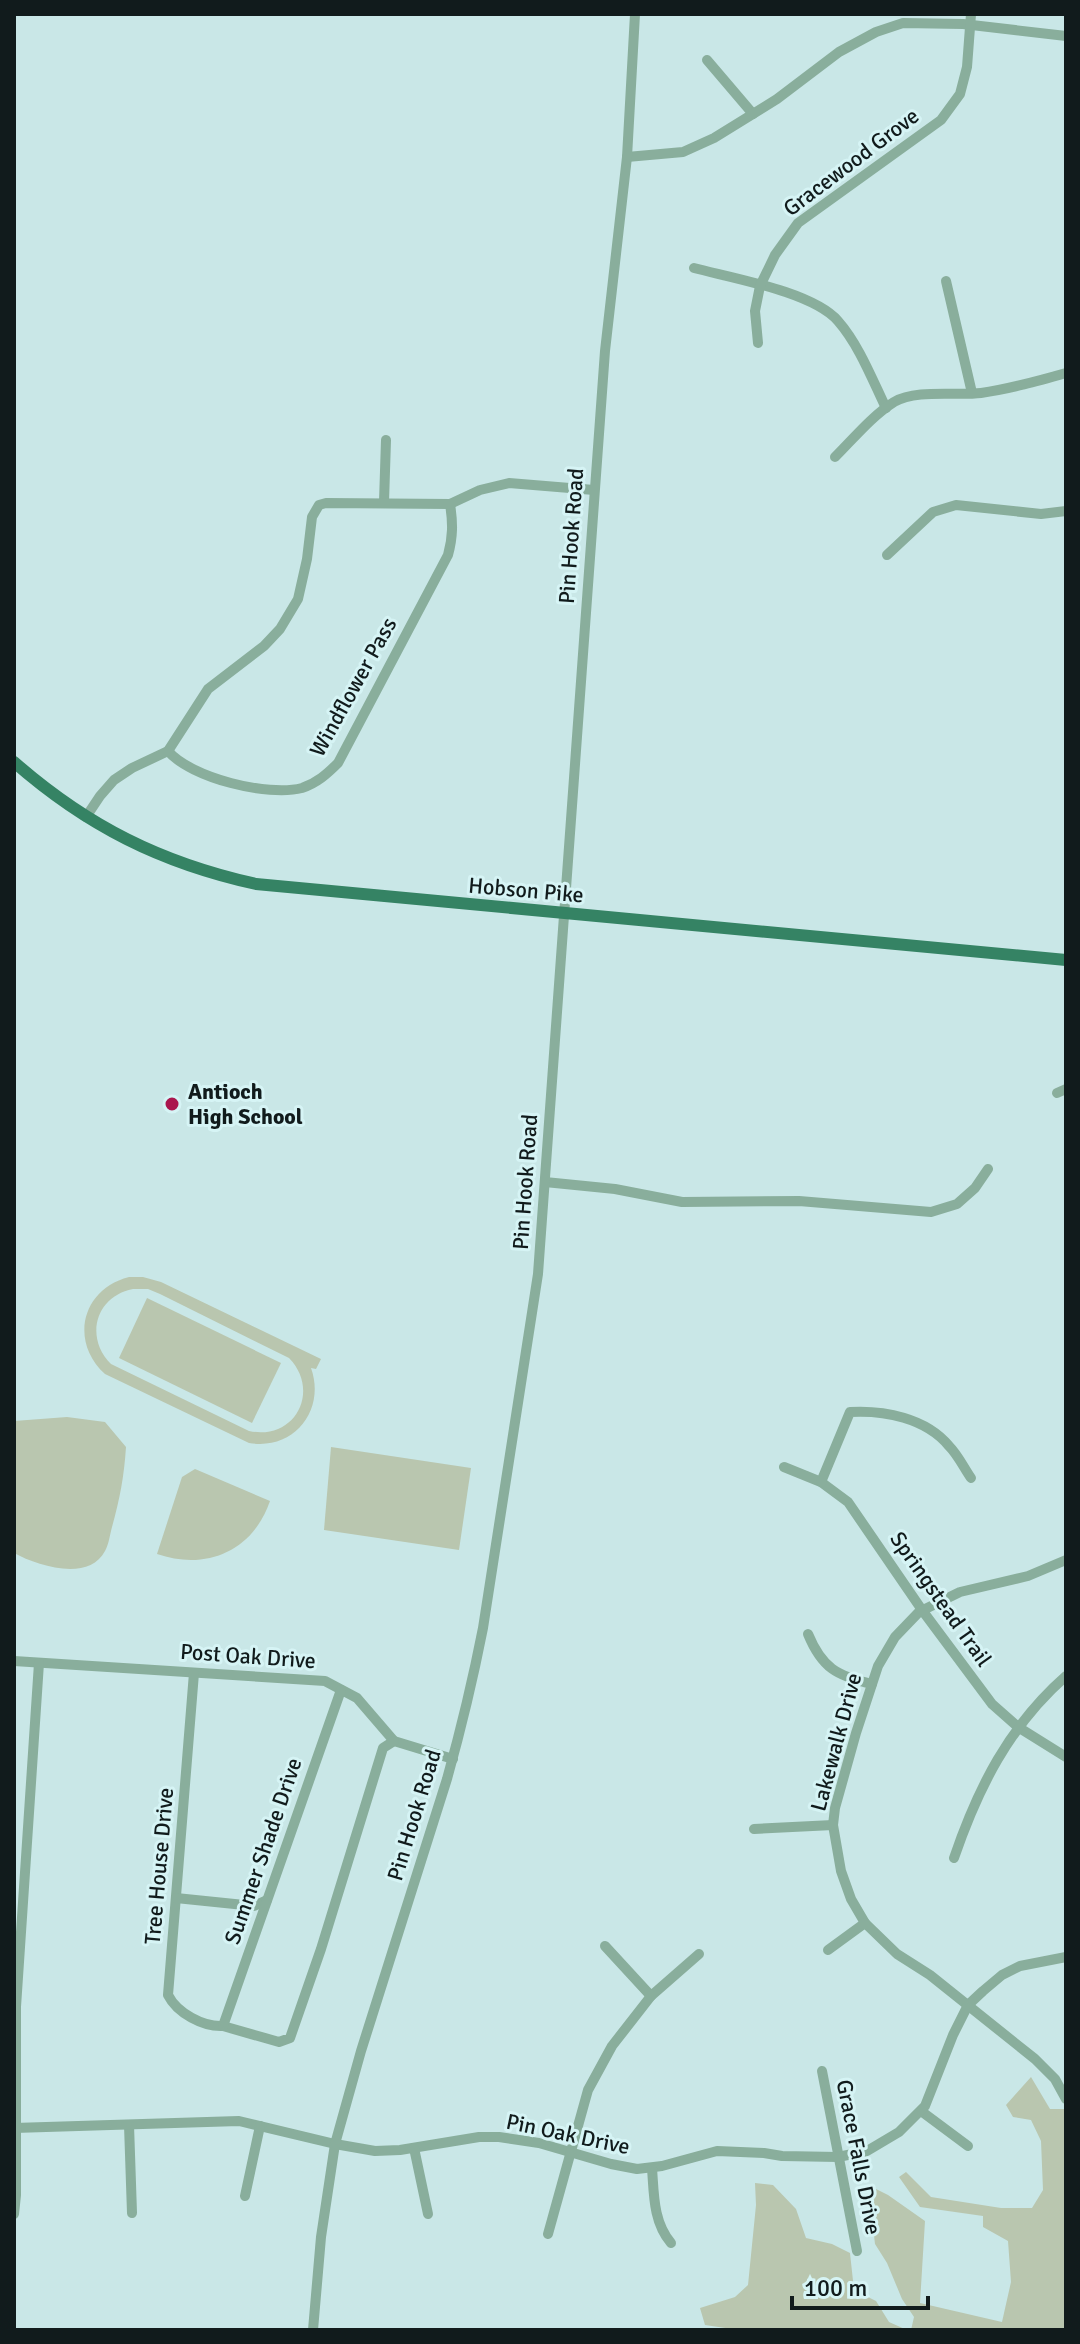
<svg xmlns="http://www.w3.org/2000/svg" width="1080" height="2344" font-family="Signika,sans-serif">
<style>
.green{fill:#b9c6af;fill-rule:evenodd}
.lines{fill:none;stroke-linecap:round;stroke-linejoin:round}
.minor{stroke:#89ae9c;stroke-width:10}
.major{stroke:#358364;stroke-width:12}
.poi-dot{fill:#aa174e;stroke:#d6f4f5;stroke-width:3}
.labels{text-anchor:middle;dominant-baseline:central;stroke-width:6;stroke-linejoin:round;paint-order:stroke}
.street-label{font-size:22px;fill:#111b1c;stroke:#d6f4f5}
.poi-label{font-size:22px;font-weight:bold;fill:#111b1c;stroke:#d6f4f5;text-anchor:start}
</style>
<rect width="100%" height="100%" fill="#c9e7e7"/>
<g class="green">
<path d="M129,1277H143L161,1282L321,1359L316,1369L311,1368C326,1410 294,1451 249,1443L105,1374C69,1341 82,1289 129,1277ZM133,1289H148L160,1294L289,1358C321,1391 295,1441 249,1431L111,1364C84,1337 96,1296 133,1289Z"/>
<polygon points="147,1298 281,1363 252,1423 119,1358"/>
<path d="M67,1417L105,1422L126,1447C124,1477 120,1498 112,1527C110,1534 109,1544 105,1551C89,1582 38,1566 14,1553V1421Z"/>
<polygon points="331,1447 471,1468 459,1550 324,1530"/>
<path d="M195,1469L270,1501C253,1551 206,1571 157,1554L182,1477Z"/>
<polygon points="1031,2077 1050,2109 1066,2109 1066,2325 1064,2330 911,2330 914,2317 902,2299 887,2263 875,2244 868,2185 888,2195 925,2221 920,2303 1002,2322 1011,2282 1008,2241 983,2227 983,2216 920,2207 899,2177 906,2172 931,2197 1001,2208 1032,2208 1043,2190 1041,2141 1031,2120 1013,2117 1006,2105"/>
<polygon points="755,2183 773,2185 796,2209 806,2238 832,2244 850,2253 854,2290 876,2301 889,2322 907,2330 739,2330 705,2325 700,2308 735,2297 748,2285 756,2205"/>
</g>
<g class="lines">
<g class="minor">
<polyline points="707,60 753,114"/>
<polyline points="627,157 683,152 714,138 777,99 839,52 876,32 903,23 963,24 1066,36"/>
<path d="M694,268C732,278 813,292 838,321C859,345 872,379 886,408"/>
<polyline points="946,281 972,393"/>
<polyline points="758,343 755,311 760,286 775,255 798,223 941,120 960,94 967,67 971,14"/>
<path d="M835,457C854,438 872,416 894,402C916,389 956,396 981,393C1010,389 1038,381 1066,373"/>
<polyline points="384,502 386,440"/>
<polyline points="887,555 933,512 956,505 1041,514 1066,511"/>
<path d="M168,751C191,778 268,797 302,788C317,783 327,774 338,763L448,555C453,537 453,523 450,504"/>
<polyline points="86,817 100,796 114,780 132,768 168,751 208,689 264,646 280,629 298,599 307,559 312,517 319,505 326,503 450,504 480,490 509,483 594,490"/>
<polyline points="1057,1093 1066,1089"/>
<polyline points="545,1182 615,1189 682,1202 799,1201 931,1212 957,1204 975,1188 988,1169"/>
<polyline points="784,1467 821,1482 848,1502 922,1610 992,1704 1018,1727 1066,1757"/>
<path d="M821,1482L850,1412C884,1410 926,1418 949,1446C958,1455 964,1468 971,1478"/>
<polyline points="1066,1560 1028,1576 960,1592 919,1612 895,1637 878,1666 856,1733 835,1808 833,1825 841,1871 851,1899 865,1923 897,1954 930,1975 1035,2059 1055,2079 1066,2099"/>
<path d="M808,1634C822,1668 837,1676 872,1684"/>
<polyline points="14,1661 325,1681 357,1698 394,1741 453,1759"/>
<path d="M194,1673L168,1995C177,2013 203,2027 223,2026L279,2042L290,2038L321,1949L383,1748L394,1741"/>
<polyline points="754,1829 833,1825"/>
<path d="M954,1858C978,1788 1009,1726 1066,1676"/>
<polyline points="176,1898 254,1906 267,1900"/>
<polyline points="605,1946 651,1996"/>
<polyline points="828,1950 865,1923"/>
<polyline points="223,2026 341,1690"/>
<polyline points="822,2071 857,2251"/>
<polyline points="921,2111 968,2146"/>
<polyline points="129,2125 132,2213"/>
<polyline points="14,2128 239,2121 335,2144 375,2151 400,2150 479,2137 499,2137 539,2143 611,2164 637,2169 662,2166 717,2151 764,2153 782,2156 838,2157 867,2151 899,2132 925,2106 953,2035 968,2005 983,1991 1002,1975 1020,1966 1066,1957"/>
<polyline points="414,2148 428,2214"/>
<path d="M652,2168C654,2194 653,2222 671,2243"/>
<polyline points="245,2196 260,2126"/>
<polyline points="14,2214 16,2195 16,2007 39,1663"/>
<polyline points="548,2234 588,2090 612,2046 651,1996 699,1954"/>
<path d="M313,2330L321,2237L335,2144L361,2051L447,1779C461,1729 473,1679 483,1628L538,1274L605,351L627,157L635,14"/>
</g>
<path class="major" d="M14,762C87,826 161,863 256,884L1066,960"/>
</g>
<circle class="poi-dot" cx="172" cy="1104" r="8"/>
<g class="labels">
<g class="street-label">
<text transform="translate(851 162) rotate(-37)">Gracewood Grove</text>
<text transform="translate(571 536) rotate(-86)">Pin Hook Road</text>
<text transform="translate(353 687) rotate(-61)">Windflower Pass</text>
<text transform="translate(526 890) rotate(5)">Hobson Pike</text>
<text transform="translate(525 1182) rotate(-86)">Pin Hook Road</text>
<text transform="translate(941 1599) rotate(55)">Springstead Trail</text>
<text transform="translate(248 1656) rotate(4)">Post Oak Drive</text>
<text transform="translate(836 1742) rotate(-75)">Lakewalk Drive</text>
<text transform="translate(414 1815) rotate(-73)">Pin Hook Road</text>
<text transform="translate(263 1851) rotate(-71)">Summer Shade Drive</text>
<text transform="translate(159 1866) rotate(-85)">Tree House Drive</text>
<text transform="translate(568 2134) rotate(12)">Pin Oak Drive</text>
<text transform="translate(859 2157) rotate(79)">Grace Falls Drive</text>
</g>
<g class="poi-label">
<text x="188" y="1091">Antioch<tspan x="188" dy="25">High School</tspan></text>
</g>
</g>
<rect width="1080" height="2344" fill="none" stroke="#111b1c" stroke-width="32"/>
<path d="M792 2296v12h136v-12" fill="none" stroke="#111b1c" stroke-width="4"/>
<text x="804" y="2296" font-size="24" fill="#111b1c" stroke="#d6f4f5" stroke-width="6" paint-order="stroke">100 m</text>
</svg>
